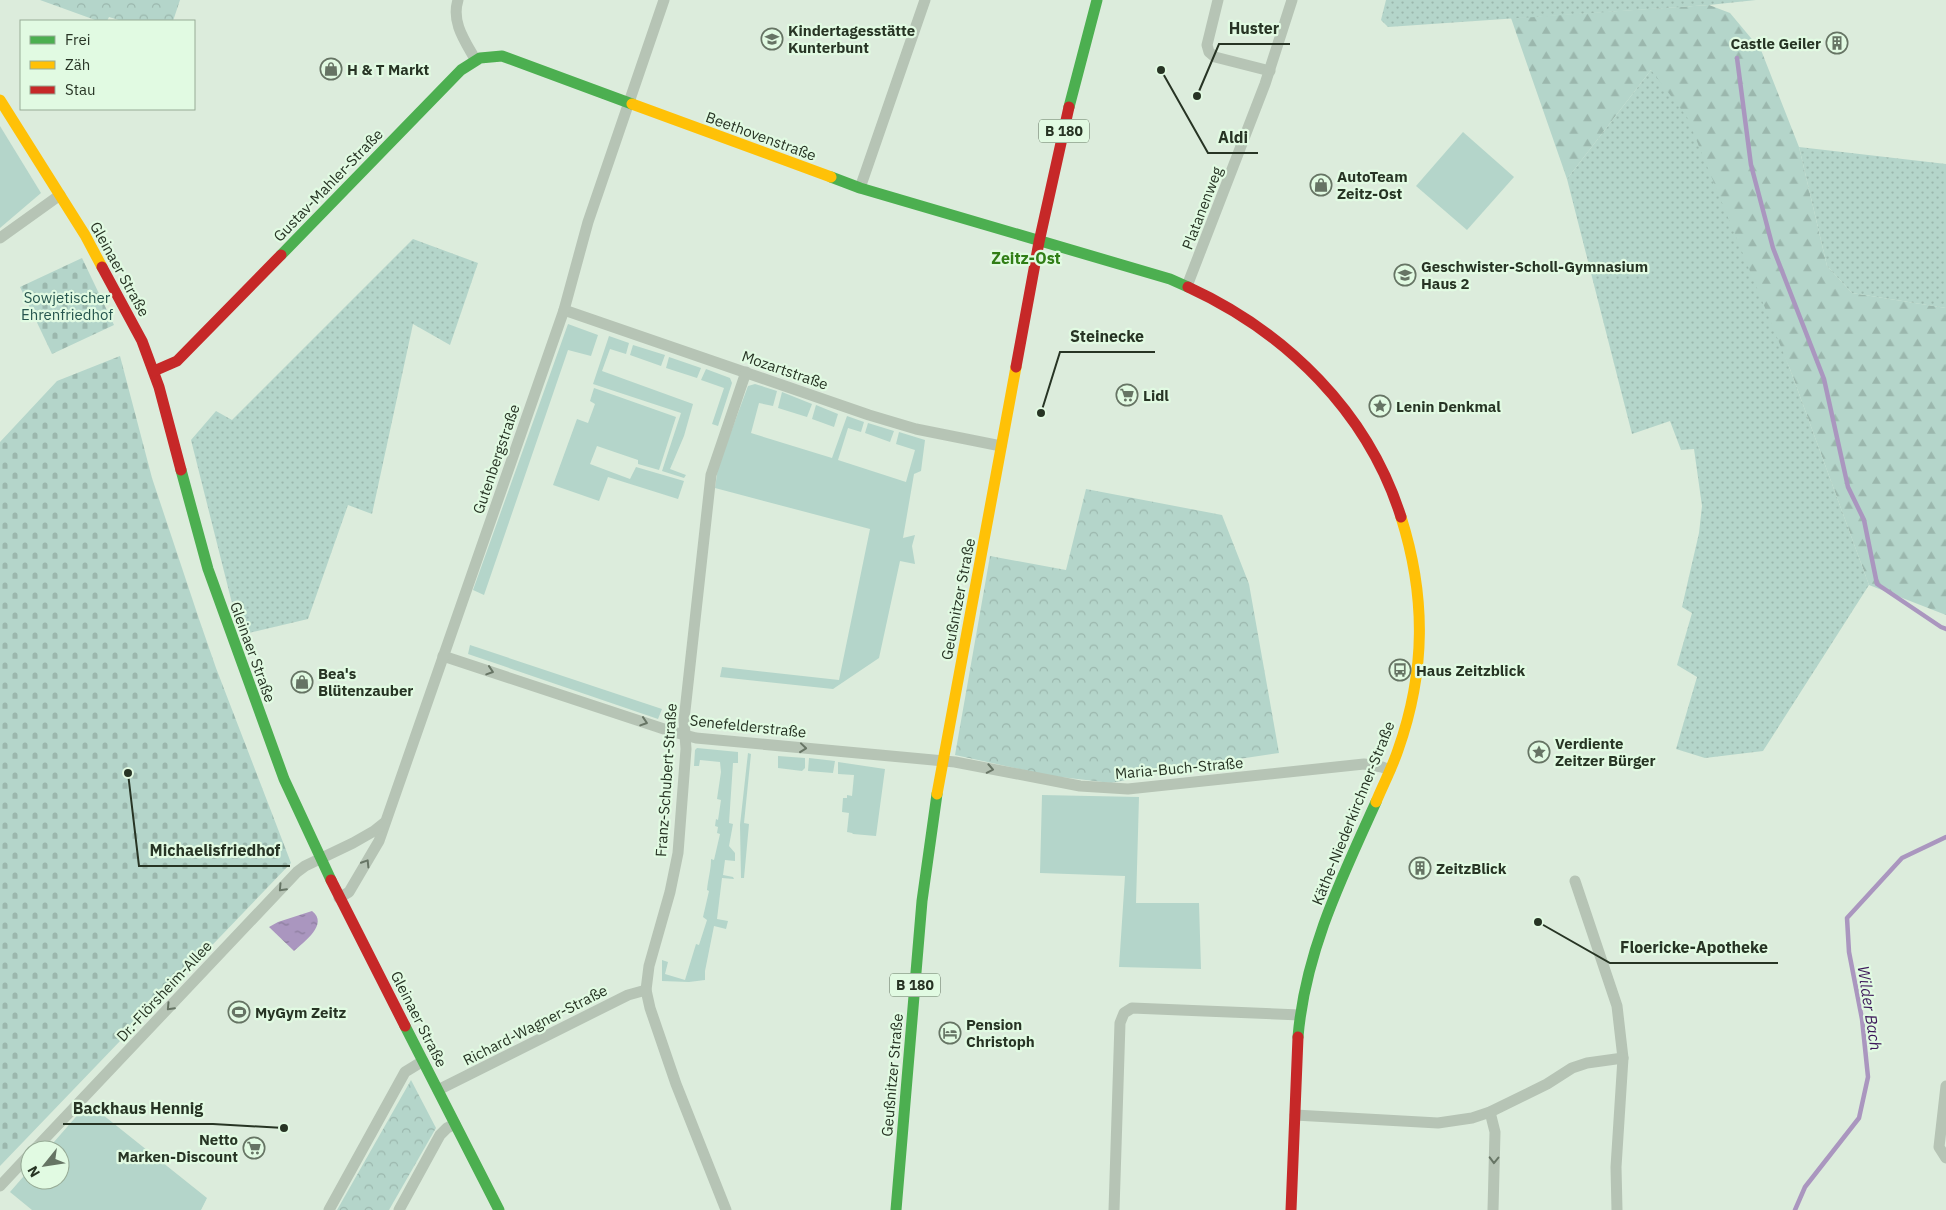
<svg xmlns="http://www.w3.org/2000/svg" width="1946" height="1210" font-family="'IBM Plex Sans',sans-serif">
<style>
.grass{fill:#b4d5ca}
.forest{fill:url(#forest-firs)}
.cemetery{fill:url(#cemetery-stones)}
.park{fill:url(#park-crowns)}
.garden{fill:url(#garden-dots)}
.water{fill:url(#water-ripples)}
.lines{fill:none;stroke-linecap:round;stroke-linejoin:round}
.stream{stroke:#aa96bf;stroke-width:4.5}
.street{stroke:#b6c4b5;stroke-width:11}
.fast{stroke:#4caf50;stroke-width:11}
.slow{stroke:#ffc107;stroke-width:11}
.jam{stroke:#c62828;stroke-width:11}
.oneway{stroke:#677565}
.labels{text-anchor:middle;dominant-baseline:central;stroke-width:4.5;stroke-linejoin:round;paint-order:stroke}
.shield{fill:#e1fae2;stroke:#5f6f5d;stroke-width:1}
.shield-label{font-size:14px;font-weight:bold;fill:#273424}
.poi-label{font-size:15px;font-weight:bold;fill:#273424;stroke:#e1fae2;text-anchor:start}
.street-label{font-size:15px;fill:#273424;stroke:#e1fae2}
.park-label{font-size:15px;fill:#26554e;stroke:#e1fae2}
.neighbourhood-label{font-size:16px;font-weight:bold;fill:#317e16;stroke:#e1fae2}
.water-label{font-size:16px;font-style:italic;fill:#3c1659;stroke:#e1fae2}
.leader{fill:none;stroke:#273424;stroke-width:2}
.callout-dot{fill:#273424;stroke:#e1fae2;stroke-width:2}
.callout-label{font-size:16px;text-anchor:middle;font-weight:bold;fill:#273424;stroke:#e1fae2;stroke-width:4.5;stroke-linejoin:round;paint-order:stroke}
</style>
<defs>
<pattern id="forest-firs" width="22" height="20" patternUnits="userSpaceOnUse" patternTransform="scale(1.25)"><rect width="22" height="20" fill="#b4d5ca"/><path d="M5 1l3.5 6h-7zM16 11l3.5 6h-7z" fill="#9bb7ad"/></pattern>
<pattern id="cemetery-stones" width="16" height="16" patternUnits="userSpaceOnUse" patternTransform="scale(1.25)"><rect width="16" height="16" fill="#b4d5ca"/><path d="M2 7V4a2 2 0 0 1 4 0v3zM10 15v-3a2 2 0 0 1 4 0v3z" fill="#9bb7ad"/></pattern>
<pattern id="park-crowns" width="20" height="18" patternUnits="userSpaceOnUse" patternTransform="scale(1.25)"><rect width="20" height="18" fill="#b4d5ca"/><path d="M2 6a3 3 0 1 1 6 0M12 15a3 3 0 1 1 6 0" fill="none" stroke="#9bb7ad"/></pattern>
<pattern id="garden-dots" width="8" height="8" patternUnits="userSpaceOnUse" patternTransform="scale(1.25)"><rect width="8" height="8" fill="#b4d5ca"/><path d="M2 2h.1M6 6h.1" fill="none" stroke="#9bb7ad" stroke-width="1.8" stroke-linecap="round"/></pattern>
<pattern id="water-ripples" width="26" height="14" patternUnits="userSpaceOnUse" patternTransform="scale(1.25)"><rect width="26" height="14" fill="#aa96bf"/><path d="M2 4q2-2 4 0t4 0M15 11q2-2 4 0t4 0" fill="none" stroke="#8a7b9b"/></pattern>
</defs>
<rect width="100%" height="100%" fill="#dcecdc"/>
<g class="grass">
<polygon points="0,126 41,193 0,228"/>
<polygon points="1463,132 1514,177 1467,230 1416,186"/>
<polygon points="568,324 598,335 591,356 568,350 484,595 473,590"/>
<polygon points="609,336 629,343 626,354 610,349 602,371 693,404 684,436 670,469 686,475 684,478 662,471 681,413 593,384"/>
<polygon points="633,345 665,355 661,366 630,355"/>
<polygon points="669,357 701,368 697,378 666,368"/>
<polygon points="706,369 730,378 732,383 718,426 712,424 724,388 701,380"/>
<polygon points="755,384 777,391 773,406 759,403 751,433 832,458 847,416 864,422 861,432 848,428 838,460 906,482 915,450 896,444 899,432 925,440 921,471 914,474 903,538 915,535 912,546 915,564 900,561 879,658 833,689 720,677 722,667 839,680 870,529 715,488 718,467 748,386"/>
<polygon points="594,388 676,417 659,470 638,464 638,460 597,446 590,464 630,479 636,467 684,481 678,499 608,477 599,501 553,485 577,419 588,423 595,404 590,401"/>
<polygon points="782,392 812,404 807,417 778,408"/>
<polygon points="816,405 838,414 834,427 812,419"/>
<polygon points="868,423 894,431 890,442 865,433"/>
<polygon points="470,645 662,709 658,719 468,654"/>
<path d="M697,748L738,752V763H733L729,823L733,824L729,846L735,853V861L725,860L723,875L733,877L734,879L722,878L717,919L728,921L726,929L714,926L705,971V980L689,982L662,981V960L668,962L665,974L685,980L696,944L699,945L707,920L703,917L709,891L707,890C708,879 711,870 711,859L714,860L720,834L717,833L718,827L715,826L716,819L718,820L721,800L717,799L721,772L720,762L700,760L699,766H694L695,750Z"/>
<polygon points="748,753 751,754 744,823 749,824 744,878 741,878 740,825"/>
<polygon points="778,756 805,758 805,768 802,771 778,768"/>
<polygon points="809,758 835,761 833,773 808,771"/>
<polygon points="838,762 885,769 876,836 853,834 852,833 847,832 849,813 842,812 843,798 847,798 847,795 852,796 854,775 838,774"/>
<polygon points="1042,795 1139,797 1136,903 1199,903 1201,969 1119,967 1125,876 1040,873"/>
<polygon points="88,1103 207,1198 201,1210 32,1210 10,1192 30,1169 30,1180 60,1180 60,1150 47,1150"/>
</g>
<polygon class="forest" points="1709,5 1730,13 1761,50 1799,147 1827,266 1852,293 1946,308 1946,615 1869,585 1790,369 1651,70 1567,179 1511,18"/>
<g class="cemetery">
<polygon points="82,258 114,325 52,354 20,287"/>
<polygon points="120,356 152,478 199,619 216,668 291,863 0,1166 0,442 57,381"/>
</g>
<g class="park">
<polygon points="40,0 180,0 173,21 122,21 109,17 107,21 98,21"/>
<polygon points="1086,489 1222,515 1249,584 1279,753 1212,763 1111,783 1052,776 955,755 990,556 1066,570"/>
<polygon points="411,1080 436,1128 389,1210 337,1210"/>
</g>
<g class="garden">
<polygon points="1386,0 1756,0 1709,5 1388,27 1381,20"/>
<polygon points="1651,70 1687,117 1790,369 1869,585 1763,751 1705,758 1676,749 1697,677 1677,665 1692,613 1682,607 1699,533 1702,506 1694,449 1681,450 1670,421 1632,434 1567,179"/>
<polygon points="1799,147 1946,164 1946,308 1852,293 1827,266"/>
<polygon points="413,239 478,263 450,345 413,324 372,514 348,505 308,619 240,635 191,440 216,411 232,420"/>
</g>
<path class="water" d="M312,911C329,924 304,942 294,951L269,927L278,922Z"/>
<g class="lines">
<g class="stream">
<polyline points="1737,58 1751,165 1773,248 1824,379 1848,487 1864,520 1877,584 1941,627 1946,629"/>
<polyline points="1795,1210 1805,1187 1859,1118 1868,1077 1862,1019 1849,952 1847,918 1902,858 1946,837"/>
</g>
<g class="street">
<path d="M458,0C451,22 465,41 475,59"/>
<polyline points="1218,0 1207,45 1209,52 1215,57 1270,71"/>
<polyline points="860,188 925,0"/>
<polyline points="0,238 60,195"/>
<polyline points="1187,286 1265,84 1292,0"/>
<polyline points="564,310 869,415 916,429 1001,446"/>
<polyline points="443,656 670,731 696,738 955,762 1080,786 1128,789 1364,764 1382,767 1390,770"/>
<polyline points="1575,881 1617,1006 1623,1058 1616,1167 1617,1210"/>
<polyline points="339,898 349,892 379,841 564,310 588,222 664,0"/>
<polyline points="1946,1086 1939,1147 1946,1158"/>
<polyline points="438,1090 628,995 646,990"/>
<polyline points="1490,1112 1495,1132 1493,1210"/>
<polyline points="1295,1115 1438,1123 1472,1118 1490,1112 1547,1084 1572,1068 1587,1063 1623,1058"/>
<polyline points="34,1150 297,872 305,866 353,843 374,831 384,823"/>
<polyline points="0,1186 30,1154"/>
<polyline points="329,1210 405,1072 423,1061"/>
<polyline points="399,1210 440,1135 447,1128 455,1124"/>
<polyline points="726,1210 676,1084 650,1008 646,990 649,966 670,892 678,853 686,749 684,720 711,475 746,372"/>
<polyline points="1114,1210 1120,1023 1124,1013 1132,1008 1300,1015"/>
</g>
<g class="fast">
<polyline points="1069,107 1097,0"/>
<polyline points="831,177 860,188 1170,279 1188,287"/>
<polyline points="281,255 461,70 480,58 502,56 632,104"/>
<polyline points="181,470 208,569 284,779 331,880"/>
<polyline points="405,1026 499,1210"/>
<path d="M1298,1037C1305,953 1341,879 1376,802"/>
<polyline points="896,1210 922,901 937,794"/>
</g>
<g class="slow">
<polyline points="0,100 85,235 102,267"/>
<polyline points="632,104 831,177"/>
<polyline points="937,794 1016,367"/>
<path d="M1376,802C1383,785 1392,768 1398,750C1426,671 1426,596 1401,517"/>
</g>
<g class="jam">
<polyline points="102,267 142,341 159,387 181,470"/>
<path d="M1188,287C1286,332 1368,412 1401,517"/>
<polyline points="1016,367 1039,242 1069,107"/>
<polyline points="154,371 177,361 281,255"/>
<polyline points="331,880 405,1026"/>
<polyline points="1291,1210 1298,1037"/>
</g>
</g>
<defs><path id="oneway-chevron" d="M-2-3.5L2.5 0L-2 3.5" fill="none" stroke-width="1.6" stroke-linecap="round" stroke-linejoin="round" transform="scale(1.25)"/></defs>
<g class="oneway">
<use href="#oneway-chevron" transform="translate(490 671) rotate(18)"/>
<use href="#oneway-chevron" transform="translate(644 722) rotate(18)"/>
<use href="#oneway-chevron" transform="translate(803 748) rotate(6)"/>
<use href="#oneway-chevron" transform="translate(990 769) rotate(11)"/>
<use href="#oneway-chevron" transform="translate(366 863) rotate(-58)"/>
<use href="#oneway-chevron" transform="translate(282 888) rotate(133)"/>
<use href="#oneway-chevron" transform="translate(170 1007) rotate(133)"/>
<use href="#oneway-chevron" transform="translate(1494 1160) rotate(91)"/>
</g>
<defs>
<g id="school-ring" transform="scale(1.125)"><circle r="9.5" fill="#e1fae2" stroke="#667464" stroke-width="1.5"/><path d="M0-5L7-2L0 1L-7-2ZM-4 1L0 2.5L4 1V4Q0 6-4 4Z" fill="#667464"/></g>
<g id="building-ring" transform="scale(1.125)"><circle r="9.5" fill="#e1fae2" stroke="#667464" stroke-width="1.5"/><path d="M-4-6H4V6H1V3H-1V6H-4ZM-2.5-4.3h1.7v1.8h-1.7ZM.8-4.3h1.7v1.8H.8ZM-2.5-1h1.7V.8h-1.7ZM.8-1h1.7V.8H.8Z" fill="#667464"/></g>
<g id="shop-ring" transform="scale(1.125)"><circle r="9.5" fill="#e1fae2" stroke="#667464" stroke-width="1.5"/><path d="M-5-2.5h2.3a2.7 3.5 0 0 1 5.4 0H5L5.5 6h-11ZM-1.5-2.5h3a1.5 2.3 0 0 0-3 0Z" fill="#667464"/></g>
<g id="supermarket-ring" transform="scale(1.125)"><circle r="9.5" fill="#e1fae2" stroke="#667464" stroke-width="1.5"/><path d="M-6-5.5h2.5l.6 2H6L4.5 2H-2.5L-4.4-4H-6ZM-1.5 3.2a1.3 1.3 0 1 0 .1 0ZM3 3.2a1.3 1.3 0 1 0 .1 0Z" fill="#667464"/></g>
<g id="sight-ring" transform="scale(1.125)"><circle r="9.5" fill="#e1fae2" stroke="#667464" stroke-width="1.5"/><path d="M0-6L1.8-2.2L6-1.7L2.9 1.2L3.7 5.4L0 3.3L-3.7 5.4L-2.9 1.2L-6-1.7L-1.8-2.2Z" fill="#667464"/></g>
<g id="bus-ring" transform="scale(1.125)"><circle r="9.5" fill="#e1fae2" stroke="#667464" stroke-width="1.5"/><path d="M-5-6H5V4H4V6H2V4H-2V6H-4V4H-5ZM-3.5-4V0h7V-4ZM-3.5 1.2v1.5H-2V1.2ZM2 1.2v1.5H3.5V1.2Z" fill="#667464"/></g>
<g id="stadium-ring" transform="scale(1.125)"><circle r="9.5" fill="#e1fae2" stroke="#667464" stroke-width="1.5"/><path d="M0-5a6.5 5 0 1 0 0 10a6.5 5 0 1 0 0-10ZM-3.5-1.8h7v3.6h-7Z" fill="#667464"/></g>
<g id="hotel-ring" transform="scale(1.125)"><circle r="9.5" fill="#e1fae2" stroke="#667464" stroke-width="1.5"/><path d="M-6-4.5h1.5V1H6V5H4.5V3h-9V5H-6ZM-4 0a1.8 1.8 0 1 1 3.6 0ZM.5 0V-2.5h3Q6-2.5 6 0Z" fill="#667464"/></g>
</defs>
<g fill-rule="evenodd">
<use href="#school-ring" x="772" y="39"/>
<use href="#building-ring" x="1837" y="43"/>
<use href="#shop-ring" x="331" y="69"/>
<use href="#shop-ring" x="1321" y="185"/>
<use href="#school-ring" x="1405" y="275"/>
<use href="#supermarket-ring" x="1127" y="395"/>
<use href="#sight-ring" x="1380" y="406"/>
<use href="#bus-ring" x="1400" y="670"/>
<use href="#shop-ring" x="302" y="682"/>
<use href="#sight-ring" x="1539" y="752"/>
<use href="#building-ring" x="1420" y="868"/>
<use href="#stadium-ring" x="239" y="1012"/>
<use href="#hotel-ring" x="950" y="1033"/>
<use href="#supermarket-ring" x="254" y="1148"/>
</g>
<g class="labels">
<g class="shield">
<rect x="1039" y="119.5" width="50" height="23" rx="4"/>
<rect x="890" y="973.5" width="50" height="23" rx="4"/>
</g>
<g class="shield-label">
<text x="1064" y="131">B 180</text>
<text x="915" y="985">B 180</text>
</g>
<g class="poi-label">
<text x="788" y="30">Kindertagesstätte<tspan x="788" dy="17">Kunterbunt</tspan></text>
<text x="1821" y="43" text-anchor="end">Castle Geiler</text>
<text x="347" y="69">H &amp; T Markt</text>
<text x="1337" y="176">AutoTeam<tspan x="1337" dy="17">Zeitz-Ost</tspan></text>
<text x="1421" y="266">Geschwister-Scholl-Gymnasium<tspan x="1421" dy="17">Haus 2</tspan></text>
<text x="1143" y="395">Lidl</text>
<text x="1396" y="406">Lenin Denkmal</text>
<text x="1416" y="670">Haus Zeitzblick</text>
<text x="318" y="673">Bea's<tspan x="318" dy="17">Blütenzauber</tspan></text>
<text x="1555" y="743">Verdiente<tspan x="1555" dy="17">Zeitzer Bürger</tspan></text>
<text x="1436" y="868">ZeitzBlick</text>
<text x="255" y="1012">MyGym Zeitz</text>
<text x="966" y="1024">Pension<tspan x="966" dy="17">Christoph</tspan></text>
<text x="238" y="1139" text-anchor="end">Netto<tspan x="238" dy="17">Marken-Discount</tspan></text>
</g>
<g class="street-label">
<text transform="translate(761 136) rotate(20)">Beethovenstraße</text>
<text transform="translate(328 185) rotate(-46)">Gustav-Mahler-Straße</text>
<text transform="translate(1202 208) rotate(-69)">Platanenweg</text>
<text transform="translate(120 269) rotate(61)">Gleinaer Straße</text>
<text transform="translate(785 370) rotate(19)">Mozartstraße</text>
<text transform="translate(496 459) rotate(-71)">Gutenbergstraße</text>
<text transform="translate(958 599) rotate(-79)">Geußnitzer Straße</text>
<text transform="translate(253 652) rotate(70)">Gleinaer Straße</text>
<text transform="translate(748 726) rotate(6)">Senefelderstraße</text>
<text transform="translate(1179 768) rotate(-5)">Maria-Buch-Straße</text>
<text transform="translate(666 780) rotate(-86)">Franz-Schubert-Straße</text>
<text transform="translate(1353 813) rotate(-68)">Käthe-Niederkirchner-Straße</text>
<text transform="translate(164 991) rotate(-47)">Dr.-Flörsheim-Allee</text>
<text transform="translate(419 1019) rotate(63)">Gleinaer Straße</text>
<text transform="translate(535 1025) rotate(-27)">Richard-Wagner-Straße</text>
<text transform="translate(892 1075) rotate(-85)">Geußnitzer Straße</text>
</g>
<g class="park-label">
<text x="67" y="297">Sowjetischer<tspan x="67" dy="17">Ehrenfriedhof</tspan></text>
</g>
<g class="neighbourhood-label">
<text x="1026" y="258">Zeitz-Ost</text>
</g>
<g class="water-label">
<text transform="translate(1870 1008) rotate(81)">Wilder Bach</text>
</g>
</g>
<path class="leader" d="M1197 96L1219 44H1290M1161 70L1208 153H1258M1041 413L1060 352H1155M128 773L139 866H290M1538 922L1610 963H1778M284 1128L213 1124H63"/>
<g class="callout-dot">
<circle cx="1197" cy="96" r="5"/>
<circle cx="1161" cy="70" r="5"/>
<circle cx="1041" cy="413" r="5"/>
<circle cx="128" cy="773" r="5"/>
<circle cx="1538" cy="922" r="5"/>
<circle cx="284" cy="1128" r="5"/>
</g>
<g class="callout-label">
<text x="1254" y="34">Huster</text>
<text x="1233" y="143">Aldi</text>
<text x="1107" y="342">Steinecke</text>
<text x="215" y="856">Michaelisfriedhof</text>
<text x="1694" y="953">Floericke-Apotheke</text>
<text x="138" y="1114">Backhaus Hennig</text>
</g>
<rect x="20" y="20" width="175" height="90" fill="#e1fae2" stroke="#97ab96"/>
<rect x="30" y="36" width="25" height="8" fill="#4caf50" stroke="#97ab96"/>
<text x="65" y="45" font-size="15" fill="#273424">Frei</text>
<rect x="30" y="61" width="25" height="8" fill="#ffc107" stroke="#97ab96"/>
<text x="65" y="70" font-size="15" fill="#273424">Zäh</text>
<rect x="30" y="86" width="25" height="8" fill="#c62828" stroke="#97ab96"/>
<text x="65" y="95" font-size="15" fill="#273424">Stau</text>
<g transform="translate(45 1165) rotate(240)"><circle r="24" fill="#e1fae2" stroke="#97ab96"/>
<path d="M0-4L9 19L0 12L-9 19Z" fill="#667464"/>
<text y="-8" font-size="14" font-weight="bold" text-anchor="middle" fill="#273424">N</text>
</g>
</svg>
